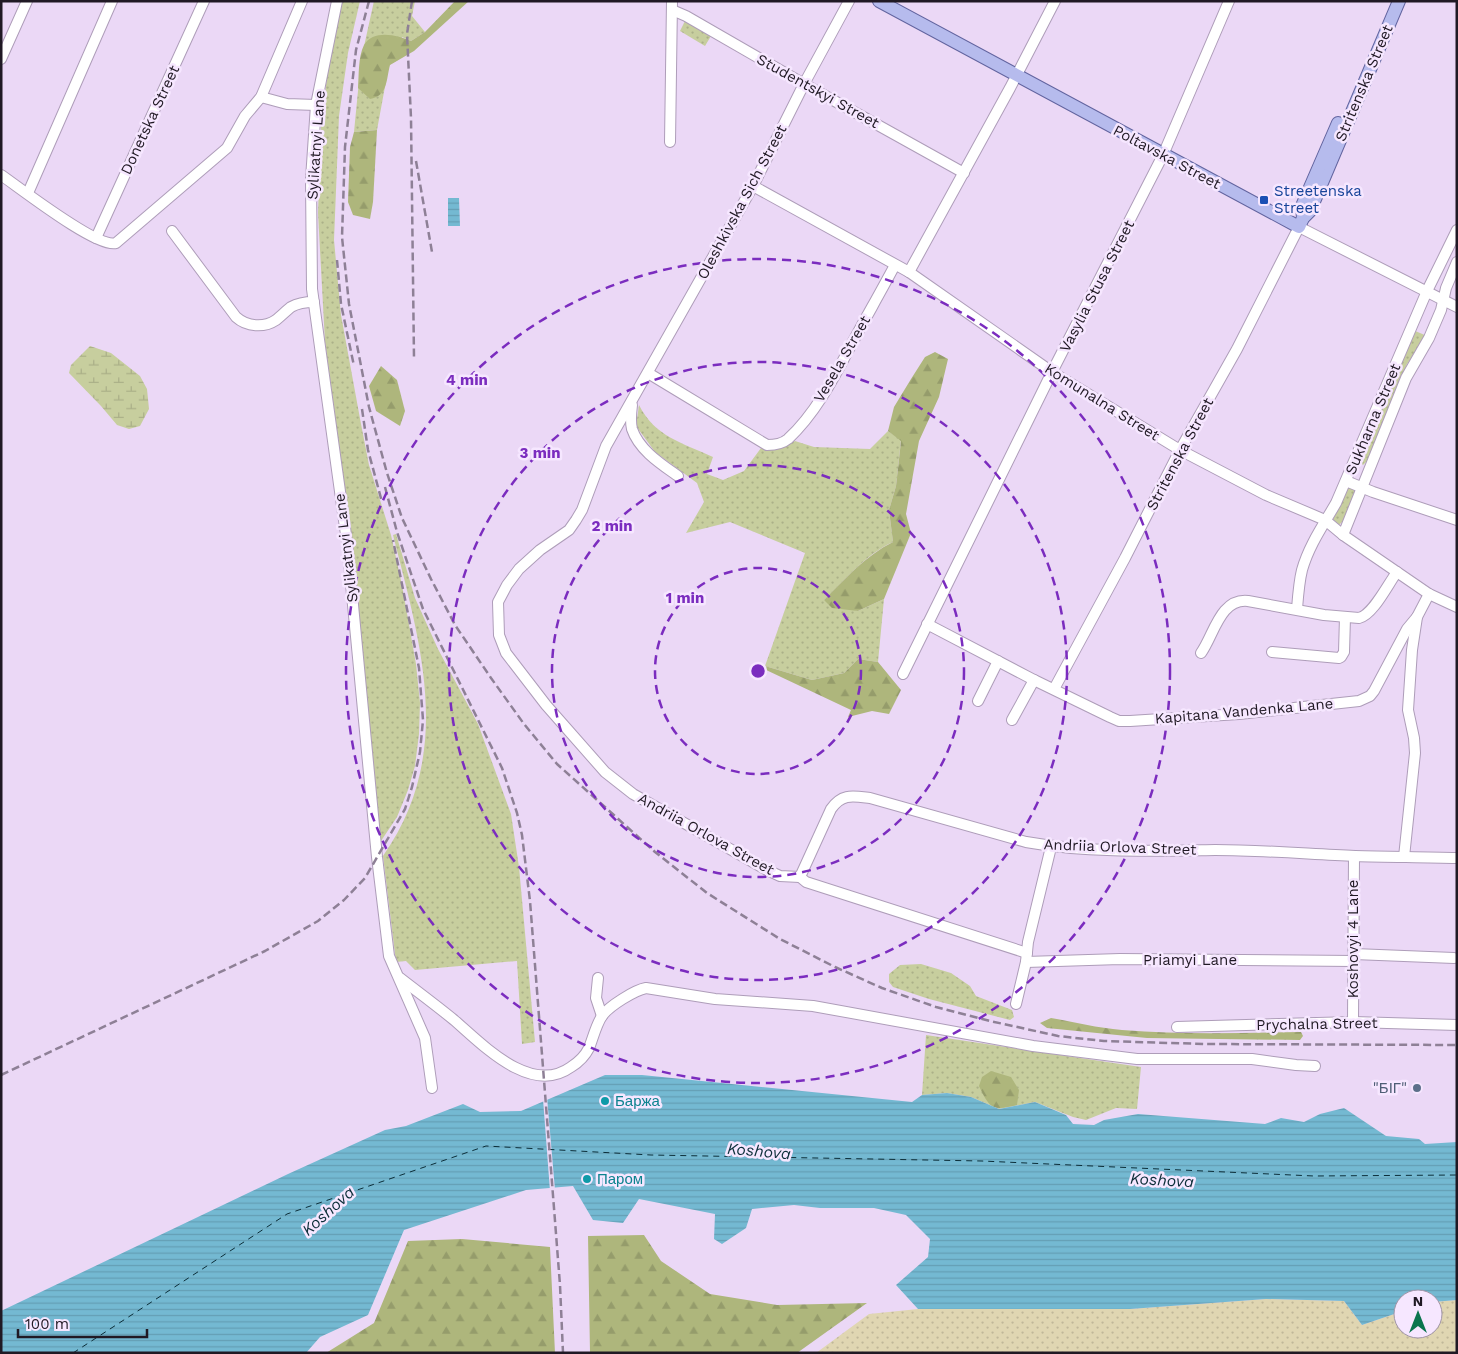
<svg xmlns="http://www.w3.org/2000/svg" width="1458" height="1354" font-family="'Work Sans',sans-serif">
<style>
.grass{fill:url(#grass-dots)}
.forest{fill:url(#forest-firs)}
.wetland{fill:url(#wetland-marsh)}
.sand{fill:url(#sand-dots)}
.water{fill:url(#water-rules)}
.pier{fill:#ebd8f6}
.lines{fill:none;stroke-linecap:round;stroke-linejoin:round}
.ferry{stroke:#0c2e39;stroke-width:1;stroke-dasharray:6 5;stroke-linecap:butt}
.minor-casing{stroke:#ae9db9;stroke-width:12}
.major-casing{stroke:#62649f;stroke-width:14}
.minor{stroke:#fff;stroke-width:10}
.major{stroke:#b6bbed;stroke-width:12}
.rail{stroke:#8e8096;stroke-width:2.5;stroke-dasharray:8 4;stroke-linecap:butt}
.ring{fill:none;stroke:#7b2cbf;stroke-width:2.5;stroke-dasharray:9 6}
.transit-dot{fill:#1a4fb4;stroke:#f6e7ff;stroke-width:2}
.service-dot{fill:#5c6f8a;stroke:#f6e7ff;stroke-width:2}
.culture-dot{fill:#0f9aa8;stroke:#f6e7ff;stroke-width:2}
.labels{text-anchor:middle;dominant-baseline:central;stroke-width:5;stroke-linejoin:round;paint-order:stroke}
.street-label{font-size:15px;fill:#201924;stroke:#f6e7ff}
.transit-label{font-size:15px;fill:#164399;stroke:#f6e7ff;text-anchor:start}
.service-label{font-size:15px;fill:#4e5e75;stroke:#f6e7ff;text-anchor:end}
.culture-label{font-size:15px;fill:#0d838f;stroke:#f6e7ff;text-anchor:start}
.water-label{font-size:16px;font-style:italic;fill:#0c2e39;stroke:#f6e7ff}
.centre{fill:#7b2cbf;stroke:#f6e7ff;stroke-width:2.5}
.ring-label{font-size:15px;text-anchor:middle;font-weight:bold;fill:#7b2cbf;stroke:#f6e7ff;stroke-width:5;stroke-linejoin:round;paint-order:stroke}
</style>
<defs>
<pattern id="grass-dots" width="8" height="8" patternUnits="userSpaceOnUse" patternTransform="scale(1.25)"><rect width="8" height="8" fill="#c7ce9e"/><path d="M2 2h.1M6 6h.1" fill="none" stroke="#abb088" stroke-width="1.8" stroke-linecap="round"/></pattern>
<pattern id="forest-firs" width="22" height="20" patternUnits="userSpaceOnUse" patternTransform="scale(1.25)"><rect width="22" height="20" fill="#aeb67c"/><path d="M5 1l3.5 6h-7zM16 11l3.5 6h-7z" fill="#959c6b"/></pattern>
<pattern id="wetland-marsh" width="20" height="14" patternUnits="userSpaceOnUse" patternTransform="scale(1.25)"><rect width="20" height="14" fill="#c7ce9e"/><path d="M1 5h8M5 5V1M11 12h8M15 12V8" fill="none" stroke="#abb088"/></pattern>
<pattern id="sand-dots" width="8" height="8" patternUnits="userSpaceOnUse" patternTransform="scale(1.25)"><rect width="8" height="8" fill="#e0d6b2"/><path d="M2 2h.1M6 6h.1" fill="none" stroke="#c0b799" stroke-width="1.8" stroke-linecap="round"/></pattern>
<pattern id="water-rules" width="6" height="5" patternUnits="userSpaceOnUse" patternTransform="scale(1.25)"><rect width="6" height="5" fill="#74b9d2"/><path d="M0 2.5h6" fill="none" stroke="#649eb4"/></pattern>
</defs>
<rect width="100%" height="100%" fill="#ebd8f6"/>
<g class="grass">
<polygon points="342,1 360,1 348,53 339,116 334,240 341,315 361,424 369,465 391,535 402,585 416,664 420,703 419,734 415,766 408,790 397,817 379,844 352,541 325,342 318,213 321,124 327,77"/>
<polygon points="374,1 415,1 412,16 425,32 411,41 402,37 398,60 389,65 377,130 354,132 361,60"/>
<polygon points="685,21 711,36 705,46 680,31"/>
<polygon points="1413,330 1427,336 1407,364 1367,461 1363,465 1360,462 1361,459 1402,362"/>
<path d="M639,405C655,437 683,443 713,457L707,474L723,480L744,471L761,448C775,450 783,448 795,441L814,447L870,449L888,431L901,440L896,486L889,510L893,542C865,555 846,579 824,600L858,611L884,599L878,662L858,659L844,673L812,680L765,666L805,553L730,522L686,533L704,502L697,483L655,452L636,426Z"/>
<polygon points="1349,486 1356,490 1344,520 1339,525 1333,520 1334,517"/>
<path d="M396,534L415,598L438,649L478,724L511,814L519,867L535,1042L522,1044L517,961L415,970L406,961L396,962L383,856C455,753 421,646 393,535Z"/>
<polygon points="921,964 951,973 970,986 976,996 1012,1010 1014,1017 1010,1020 929,999 893,987 889,982 889,974 900,965"/>
<polygon points="926,1035 1141,1067 1137,1109 1116,1108 1086,1120 1073,1117 1035,1102 999,1109 971,1097 947,1093 922,1095"/>
</g>
<g class="forest">
<path d="M455,1H469L414,51L390,65C386,80 388,96 370,99L358,88C359,75 358,57 364,45C373,29 398,35 411,41L425,32Z"/>
<polygon points="377,130 373,202 370,219 353,215 348,202 350,147 354,132"/>
<path d="M935,352L948,359L939,397L919,441L906,514L911,533L884,599L858,611L832,608L824,600C846,578 865,556 893,542L889,510L896,486L901,441L888,431L894,407L911,379L925,357Z"/>
<polygon points="381,366 397,380 405,411 400,426 376,411 369,386"/>
<polygon points="858,659 878,662 901,690 889,714 872,711 848,717 851,710 764,669 765,666 812,680 844,673"/>
<path d="M1051,1018C1074,1022 1098,1028 1122,1030C1182,1035 1241,1033 1301,1032L1303,1036L1300,1040L1147,1038L1047,1028L1040,1023Z"/>
<path d="M991,1071L1011,1077L1019,1090L1017,1105C992,1111 990,1109 979,1086L982,1077Z"/>
<polygon points="644,1235 661,1261 710,1294 777,1305 867,1303 797,1353 590,1353 588,1236"/>
<polygon points="462,1239 550,1247 555,1353 326,1353 374,1323 408,1241"/>
</g>
<polygon class="wetland" points="90,346 111,353 140,376 147,389 149,409 140,426 129,429 117,425 101,406 69,373 71,365"/>
<polygon class="sand" points="1266,1299 1344,1301 1362,1325 1403,1311 1403,1329 1433,1329 1433,1302 1457,1300 1457,1353 816,1353 869,1314 918,1309 1130,1309"/>
<g class="water">
<polygon points="448,198 459,198 460,226 448,226"/>
<polygon points="605,1075 642,1075 912,1102 922,1095 947,1093 971,1097 999,1109 1035,1102 1066,1115 1073,1124 1094,1125 1104,1120 1138,1114 1265,1124 1281,1118 1304,1122 1320,1114 1344,1108 1386,1136 1419,1139 1425,1144 1457,1142 1457,1300 1433,1302 1433,1299 1403,1299 1403,1311 1362,1325 1344,1301 1266,1299 1130,1309 918,1309 896,1285 928,1257 930,1239 906,1215 874,1208 820,1208 794,1205 752,1209 746,1228 722,1244 714,1239 715,1214 639,1199 623,1223 593,1220 573,1186 526,1190 404,1230 368,1315 320,1337 306,1353 1,1353 1,1311 288,1174 385,1130 406,1126 463,1104 480,1112 521,1111"/>
</g>
<polygon class="pier" points="547,1097 555,1190 550,1191 543,1099"/>
<g class="lines">
<polyline class="ferry" points="73,1353 287,1214 486,1146 651,1155 982,1161 1314,1176 1457,1175"/>
<g class="minor-casing">
<g id="minor">
<polyline points="337,1 316,105 311,179 312,289 347,542 377,857 389,956 425,1038 432,1088"/>
<polyline points="672,10 686,16 804,84 964,173"/>
<polyline points="1,59 27,1"/>
<polyline points="261,97 287,104 316,105"/>
<polyline points="670,142 672,1"/>
<path d="M1,175C20,188 98,249 116,243L227,148L245,116L261,97L302,1"/>
<polyline points="753,186 909,272 1052,372 1180,450 1266,495 1325,520 1343,535 1429,594 1457,607"/>
<polyline points="28,193 112,1"/>
<path d="M172,231L236,317C247,327 264,328 276,320C281,316 286,311 291,307C298,303 306,302 314,302"/>
<polyline points="96,238 204,1"/>
<polyline points="909,272 1010,88 1055,1"/>
<path d="M648,373L767,445C775,445 782,444 788,439C814,415 833,380 849,349C864,321 880,293 895,265"/>
<path d="M632,405C631,413 630,421 632,429C639,450 661,464 678,476"/>
<polyline points="1346,481 1373,492 1457,520"/>
<polyline points="1343,535 1406,378 1429,338 1441,310 1446,288 1457,262"/>
<path d="M1297,609C1298,596 1299,582 1302,570C1309,545 1324,524 1336,503L1427,291L1457,230"/>
<polyline points="927,624 1034,680 1110,717 1119,721 1130,721 1239,714 1359,701 1370,696 1374,691 1407,629 1417,617"/>
<polyline points="1272,652 1339,658 1341,657 1344,652 1345,617"/>
<path d="M1201,653C1214,635 1220,598 1248,601L1324,615L1359,618C1373,615 1388,584 1397,572"/>
<polyline points="903,674 1052,372 1163,155 1229,1"/>
<polyline points="1054,689 1125,558 1180,450 1237,349 1299,227 1457,307"/>
<polyline points="978,701 998,661"/>
<polyline points="1012,720 1034,680"/>
<polyline points="1404,857 1415,753 1414,738 1408,710 1412,650 1417,617 1429,594"/>
<polyline points="800,877 780,876 767,870 633,794 605,772 546,705 506,653 499,635 498,602 507,585 519,569 540,550 569,530 576,520 582,510 606,446 753,186 804,84 849,1"/>
<path d="M800,877L831,809C842,793 853,796 870,798L1026,842C1088,853 1152,851 1215,850C1261,850 1308,854 1355,856C1389,857 1423,857 1457,858"/>
<polyline points="800,877 806,882 1027,953"/>
<polyline points="1354,954 1454,958"/>
<polyline points="1026,962 1120,959 1354,961"/>
<path d="M400,978C418,992 437,1006 454,1020C483,1045 531,1096 571,1067C579,1062 585,1056 589,1048C593,1038 596,1025 602,1016C609,1006 635,990 646,988L715,999L813,1006L1033,1046L1137,1059H1252L1296,1065L1315,1066"/>
<polyline points="598,978 596,998 602,1016"/>
<polyline points="1016,1004 1026,962 1028,942 1051,847"/>
<polyline points="1353,1022 1354,856"/>
<polyline points="1177,1027 1353,1022 1457,1025"/>
</g>
</g>
<g class="major-casing">
<g id="major">
<polyline points="879,1 1299,227 1303,218 1310,211 1399,1"/>
<polyline points="1303,218 1302,206 1338,123"/>
</g>
</g>
<use href="#minor" class="minor"/>
<use href="#major" class="major"/>
<g class="rail">
<polyline points="369,1 356,50 345,147 342,237 349,304 369,407 387,473 402,518 431,579 455,625 491,678 524,724 557,764 655,852 707,893 780,939 835,967 882,988 936,1007 990,1021 1058,1036 1104,1041 1205,1044 1457,1045"/>
<polyline points="412,1 407,34 411,118 414,358"/>
<polyline points="416,161 432,252"/>
<polyline points="337,260 341,304 354,366"/>
<polyline points="362,409 368,450 382,502"/>
<polyline points="385,487 397,532 423,609 502,768 517,813 522,835 530,901 560,1285 563,1353"/>
<polyline points="1,1075 265,951 318,921 344,900 365,878 405,809 412,787 420,752 423,720 419,668 393,540"/>
</g>
</g>
<g class="ring">
<circle cx="758" cy="671" r="103"/>
<circle cx="758" cy="671" r="206"/>
<circle cx="758" cy="671" r="309"/>
<circle cx="758" cy="671" r="412"/>
</g>
<rect class="transit-dot" x="1259" y="195" width="10" height="10" rx="2.5"/>
<circle class="service-dot" cx="1417" cy="1088" r="5"/>
<g class="culture-dot">
<circle cx="605" cy="1101" r="5"/>
<circle cx="587" cy="1179" r="5"/>
</g>
<g class="labels">
<g class="street-label">
<text transform="translate(1364 83) rotate(-67)">Stritenska Street</text>
<text transform="translate(818 91) rotate(29)">Studentskyi Street</text>
<text transform="translate(150 120) rotate(-65)">Donetska Street</text>
<text transform="translate(316 145) rotate(-86)">Sylikatnyi Lane</text>
<text transform="translate(1167 157) rotate(28)">Poltavska Street</text>
<text transform="translate(742 202) rotate(-62)">Oleshkivska Sich Street</text>
<text transform="translate(1097 286) rotate(-63)">Vasylia Stusa Street</text>
<text transform="translate(842 359) rotate(-60)">Vesela Street</text>
<text transform="translate(1102 402) rotate(32)">Komunalna Street</text>
<text transform="translate(1373 419) rotate(-67)">Sukharna Street</text>
<text transform="translate(1180 454) rotate(-62)">Stritenska Street</text>
<text transform="translate(346 548) rotate(-97)">Sylikatnyi Lane</text>
<text transform="translate(1244 711) rotate(-5)">Kapitana Vandenka Lane</text>
<text transform="translate(706 834) rotate(29)">Andriia Orlova Street</text>
<text transform="translate(1120 847) rotate(2)">Andriia Orlova Street</text>
<text transform="translate(1353 939) rotate(-90)">Koshovyi 4 Lane</text>
<text x="1190" y="960">Priamyi Lane</text>
<text transform="translate(1317 1024) rotate(-1)">Prychalna Street</text>
</g>
<g class="transit-label">
<text x="1274" y="191">Streetenska<tspan x="1274" dy="17">Street</tspan></text>
</g>
<g class="service-label">
<text x="1407" y="1088">"БІГ"</text>
</g>
<g class="culture-label">
<text x="615" y="1101">Баржа</text>
<text x="597" y="1179">Паром</text>
</g>
<g class="water-label">
<text transform="translate(759 1151) rotate(5)">Koshova</text>
<text transform="translate(1162 1180) rotate(3)">Koshova</text>
<text transform="translate(328 1211) rotate(-42)">Koshova</text>
</g>
</g>
<circle cx="758" cy="671" r="8" class="centre"/>
<g class="ring-label">
<text x="467" y="385">4 min</text>
<text x="540" y="458">3 min</text>
<text x="612" y="531">2 min</text>
<text x="685" y="603">1 min</text>
</g>
<rect width="1458" height="1354" fill="none" stroke="#201924" stroke-width="5"/>
<g transform="translate(1418 1314)"><circle r="24" fill="#f6e7ff" stroke="#a095a7"/>
<path d="M0-4L9 19L0 12L-9 19Z" fill="#0a754e"/>
<text y="-8" font-size="14" font-weight="bold" text-anchor="middle" fill="#201924">N</text>
</g>
<path d="M18 1329v8h129v-8" fill="none" stroke="#201924" stroke-width="2.5"/>
<text x="25" y="1329" font-size="15" fill="#201924" stroke="#f6e7ff" stroke-width="4" paint-order="stroke">100 m</text>
</svg>
